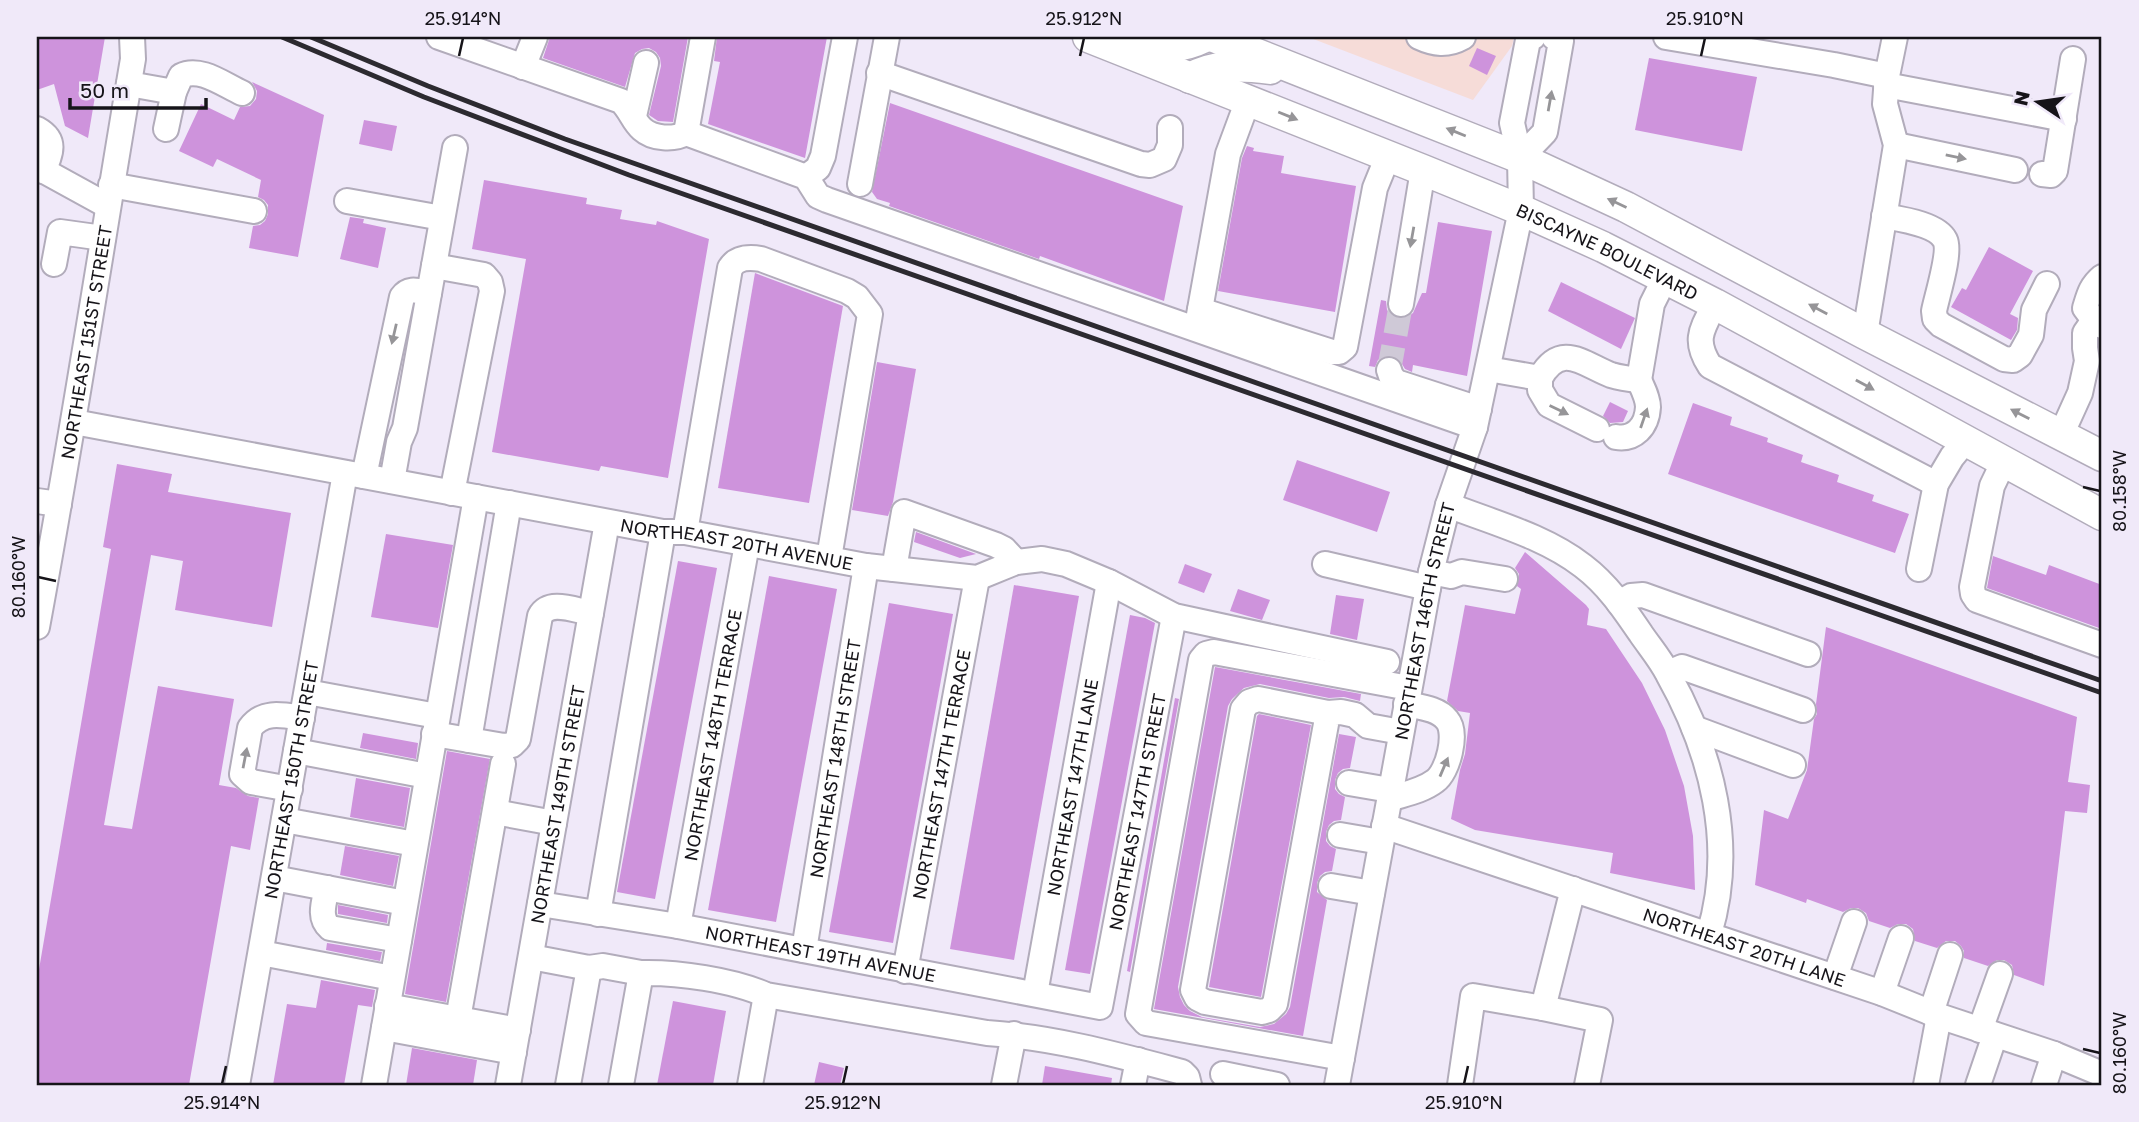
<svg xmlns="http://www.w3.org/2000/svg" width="2139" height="1122" font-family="'Golos Text',sans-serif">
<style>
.commercial{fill:#f6dcd8}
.building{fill:#ce93dc}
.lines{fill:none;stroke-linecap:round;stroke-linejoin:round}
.minor-tunnel{stroke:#cfc9d7;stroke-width:24;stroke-dasharray:24 12;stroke-linecap:butt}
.minor-casing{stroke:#b2acbb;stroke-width:28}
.major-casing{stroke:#b2acbb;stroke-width:33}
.minor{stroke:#fff;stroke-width:24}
.major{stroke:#fff;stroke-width:30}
.rail{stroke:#2c2a30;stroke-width:5}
.oneway{fill:#969598}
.ticks{fill:none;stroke:#161419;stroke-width:2.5}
.labels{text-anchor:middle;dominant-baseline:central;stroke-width:5;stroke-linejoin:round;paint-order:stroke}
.street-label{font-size:18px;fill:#161419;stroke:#f0e9f9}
.neatline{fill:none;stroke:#161419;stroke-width:2.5}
.ticks-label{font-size:18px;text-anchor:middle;fill:#161419}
</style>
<rect width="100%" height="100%" fill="#f0e9f9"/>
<polygon class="commercial" points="1308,37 1514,37 1512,46 1473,100"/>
<g class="building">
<polygon points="37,37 105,37 88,138 65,126 54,84 37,90"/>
<polygon points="550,37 688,37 673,122 658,121 649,115 661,66 660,58 656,52 649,48 642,49 635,53 625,87 543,58"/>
<polygon points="717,37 827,37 805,158 708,124 720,62 714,61"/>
<polygon points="1477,48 1496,56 1487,75 1469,66"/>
<polygon points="1649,58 1757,77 1742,151 1635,130"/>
<polygon points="252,82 324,115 298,257 249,248 253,226 260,225 265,221 268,214 268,205 264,200 258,197 261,180 217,159 213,167 179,151 201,104 234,120 240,107 250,106 256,99 257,91"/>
<polygon points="890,103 1183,206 1164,301 1040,256 1039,259 889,206 890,203 877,199 872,192"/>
<polygon points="364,120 397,126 392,151 359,144"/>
<polygon points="1247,146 1254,148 1253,151 1284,156 1281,173 1356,186 1335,312 1218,291 1242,158"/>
<polygon points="484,180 587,198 586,204 622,210 620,219 656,225 657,221 709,239 668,478 601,466 599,471 492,452 526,259 472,249"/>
<polygon points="350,217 364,219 363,223 386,228 378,268 340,259"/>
<polygon points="1438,222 1492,231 1467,376 1413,365 1412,372 1405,369 1399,359 1391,355 1385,356 1378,360 1375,367 1369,366 1381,300 1386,301 1387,310 1392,316 1398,318 1406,318 1413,313 1422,293 1426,293"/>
<polygon points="1989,247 2033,271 2010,314 2018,318 2017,330 2011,340 1951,307 1962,288 1966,290"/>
<polygon points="755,273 843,306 809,503 718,488"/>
<polygon points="1561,282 1635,318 1621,349 1548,311"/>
<polygon points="877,362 916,369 893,502 888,516 852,510"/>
<polygon points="1610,402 1628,411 1623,422 1610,423 1603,416"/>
<polygon points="1693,403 1732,417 1730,425 1768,438 1767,442 1803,455 1801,462 1839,475 1837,482 1874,495 1872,501 1909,514 1895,553 1668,474"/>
<polygon points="1297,460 1390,492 1377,532 1283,500"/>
<polygon points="117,464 172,474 168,492 291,513 272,627 175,610 183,561 151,555 104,825 132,829 158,686 234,699 219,785 236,788 248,796 259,798 250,850 231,846 189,1085 37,1085 37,981 111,549 103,547"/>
<polygon points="916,532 976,554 960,558 914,542"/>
<polygon points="386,534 453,545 438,628 371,617"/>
<polygon points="1525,552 1586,605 1589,609 1587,625 1606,629 1642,683 1665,730 1684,786 1693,836 1695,890 1610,873 1613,853 1475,830 1451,819 1460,770 1465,754 1470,713 1458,711 1447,701 1465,605 1515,614 1521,589 1517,586 1519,574 1515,568"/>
<polygon points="1993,556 2046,575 2049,565 2102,585 2102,629 1987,588"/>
<polygon points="678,561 717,568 655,899 617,892"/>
<polygon points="1185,564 1212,574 1204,593 1178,583"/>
<polygon points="769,576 837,589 776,922 708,910"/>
<polygon points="1014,585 1079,596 1014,960 950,949"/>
<polygon points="1238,589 1270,600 1262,620 1230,611"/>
<polygon points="1336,595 1364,599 1357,640 1330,634"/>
<polygon points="889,603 953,614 893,943 829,932"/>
<polygon points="1130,615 1145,618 1155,623 1090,974 1065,970"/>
<polygon points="1826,627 2077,717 2068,782 2090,785 2087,813 2065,811 2044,986 2014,975 2012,965 2004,960 1997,960 1988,966 1964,958 1964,951 1961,946 1955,941 1946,941 1937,948 1915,941 1913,929 1906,924 1898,924 1890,928 1869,921 1866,913 1858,908 1851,908 1843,912 1807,899 1806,903 1755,885 1764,810 1788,819 1807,770 1814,719 1817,714 1816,704"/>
<polygon points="1215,667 1361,694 1360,701 1344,697 1329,698 1260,684 1244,688 1232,699 1228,706 1178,987 1180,997 1184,1005 1190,1011 1202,1017 1260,1027 1274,1024 1286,1014 1290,1007 1339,734 1356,737 1350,768 1343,769 1338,773 1335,780 1335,789 1339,794 1345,797 1341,820 1334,821 1329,825 1326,832 1326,841 1330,846 1336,849 1332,871 1325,872 1320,876 1317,883 1317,892 1327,900 1303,1036 1154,1009"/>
<polygon points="1175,698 1179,699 1130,972 1127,971"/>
<polygon points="1259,714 1311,725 1261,997 1209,987 1257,716"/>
<polygon points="363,733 418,743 416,759 360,748"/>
<polygon points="447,751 490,759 446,1002 405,994"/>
<polygon points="356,778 410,788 404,827 350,817"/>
<polygon points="345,846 399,856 393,886 340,875"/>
<polygon points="338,905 388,915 387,923 338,914"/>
<polygon points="327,943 382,952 380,961 326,950"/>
<polygon points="321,980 375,990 372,1007 358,1005 344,1085 273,1085 287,1004 316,1008"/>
<polygon points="673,1001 726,1011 713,1085 657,1085"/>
<polygon points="412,1048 477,1060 473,1085 406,1085"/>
<polygon points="819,1062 844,1068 840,1085 814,1085"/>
<polygon points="1045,1066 1112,1078 1111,1085 1042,1085"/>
</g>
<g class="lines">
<polyline class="minor-tunnel" points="1389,370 1401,304"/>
<g class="minor-casing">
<g id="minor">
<path d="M439,37L621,101C630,109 633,121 642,129C653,139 674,140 686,133L806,177L818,196L827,200L1475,427"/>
<path d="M1419,37C1434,44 1447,46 1463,37"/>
<polyline points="1666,37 1834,65 1887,76 1885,104 1896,145 1865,334"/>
<polyline points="523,67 535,37"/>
<polyline points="879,73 1141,164 1150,165 1164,159 1170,145 1170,128"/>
<polyline points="1887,76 1895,37"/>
<polyline points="129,84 174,92"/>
<polyline points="1886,85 2064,119"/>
<polyline points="634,116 646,63"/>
<path d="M37,129C57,140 51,153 43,171"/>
<path d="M166,129L174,92L181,76C200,66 224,85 242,93"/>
<polyline points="686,133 703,37"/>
<polyline points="1896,145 2015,170"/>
<polyline points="1520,158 1545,132 1561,41 1554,37"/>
<polyline points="37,167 108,206"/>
<polyline points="2042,174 2051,175 2055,171 2073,59"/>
<polyline points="806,177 818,168 823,156 845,37"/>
<polyline points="860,184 887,37"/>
<polyline points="111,185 254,211"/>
<polyline points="347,201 442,218"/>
<path d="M1884,216C1900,219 1937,224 1945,240C1951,252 1937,296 1934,311L1935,319L1941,325L2004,359L2013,360L2020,355L2031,335L2034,310L2047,284"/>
<polyline points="54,264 60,232 103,238"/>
<polyline points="434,266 484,275 490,282 492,291 452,493"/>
<path d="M2102,277C2091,286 2089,295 2085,308L2094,320L2102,326"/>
<polyline points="1401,304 1423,170"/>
<path d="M1715,304C1702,329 1693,340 1710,366L1936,484"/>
<polyline points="1200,310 1332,352 1339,352 1345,347 1375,188 1388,156"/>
<polyline points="1197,326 1228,154 1248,100"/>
<path d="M1488,369L1540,378C1561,341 1583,364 1611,375C1621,378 1629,379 1639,380L1652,304L1665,278"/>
<polyline points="1389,370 1391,376 1396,382 1479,409"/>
<polyline points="1540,378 1540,390 1549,405 1597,429"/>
<path id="s1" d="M74,422L663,532H685L866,566L977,578L1016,562L1042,559L1066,564L1109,582L1174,616L1387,662"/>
<polyline points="2061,435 2080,393 2087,361 2085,348 2085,333 2094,320"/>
<path d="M1616,437C1634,440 1647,427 1648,407C1648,398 1643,389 1639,380"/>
<polyline points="2004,461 1992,486 1972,587 1973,594 1977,600 2102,645"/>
<path d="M364,476L402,297C409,287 418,291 429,293"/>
<polyline points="392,481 399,442 405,428 455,148"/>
<polyline points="37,501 59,504"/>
<path d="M1448,505C1494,523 1544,536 1583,566C1608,585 1624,609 1641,634C1650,647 1661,660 1668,674C1712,752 1736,846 1709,934"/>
<path d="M685,532L730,268C737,257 749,257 761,259L847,291L857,297L870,314L829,558"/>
<polyline points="1325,564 1428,588"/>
<polyline points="894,569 904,512 996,545 1004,549 1016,562"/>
<polyline points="1919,569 1936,484 1952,457 1966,440"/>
<polyline points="1431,572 1451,576 1462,572 1505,579"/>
<polyline points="1619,603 1631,596 1643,595 1808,654"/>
<path id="s2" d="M37,627C72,438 101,248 133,59L132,37"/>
<polyline points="1668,673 1682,667 1803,710"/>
<polyline points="307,692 437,716"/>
<polyline points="1328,713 1258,699 1249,702 1243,709 1193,990 1197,998 1205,1002 1262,1012 1269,1010 1275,1004 1328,713 1341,712 1355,715 1368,726 1401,732"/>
<polyline points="1694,728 1793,765"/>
<path d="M434,734L504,746L512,745L518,739L540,616C549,599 574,610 591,613"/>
<polyline points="469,740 509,503"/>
<polyline points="296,751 427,776"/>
<polyline points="1349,783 1390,790"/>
<path d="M290,789L251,782L242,774L250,728C263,710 283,715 302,718"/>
<path d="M1389,799C1404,794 1422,791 1435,781C1448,772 1458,733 1447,720C1438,708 1419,707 1406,704"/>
<polyline points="495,812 554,823"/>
<polyline points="284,820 415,844"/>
<path id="s3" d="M1384,826L1882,993L1939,1016L2054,1054L2102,1074"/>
<polyline points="1340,835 1381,842"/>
<polyline points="274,878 405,903"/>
<polyline points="1331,886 1372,893"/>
<path d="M327,888C324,902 318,918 330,928L399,940"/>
<path id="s4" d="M540,904L678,926L1100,1007L1174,616"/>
<polyline points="598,914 663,532"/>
<path id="s5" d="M678,926L747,544"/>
<path id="s6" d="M804,950L866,566"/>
<polyline points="261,953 392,978"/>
<polyline points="531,957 589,968 603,966 641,973"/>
<path id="s7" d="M905,971L977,578"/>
<polyline points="1835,977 1854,922"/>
<polyline points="1882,993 1901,938"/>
<path id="s8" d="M1035,994L1109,582"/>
<polyline points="387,1006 518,1030"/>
<polyline points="1543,1008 1573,889"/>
<polyline points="1931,1013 1950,955"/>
<polyline points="458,1019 503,764"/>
<polyline points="384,1028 514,1052"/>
<polyline points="1980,1030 2000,974"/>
<polyline points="1342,1058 1146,1023 1138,1014 1201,660 1206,654 1214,652 1409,688"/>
<polyline points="1223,1074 1277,1085"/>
<path id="s9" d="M237,1085L345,473"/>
<polyline points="374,1085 476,497"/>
<path id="s10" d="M508,1085L607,522"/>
<polyline points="568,1085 589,968"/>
<path d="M621,1085L641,973C677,972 733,980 766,995L987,1033C1053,1037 1118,1055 1182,1072L1187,1077L1189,1085"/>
<polyline points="750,1085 766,995"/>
<polyline points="1004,1085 1014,1034"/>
<polyline points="1133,1085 1138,1060"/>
<path id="s11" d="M1337,1085L1431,572L1448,505L1475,427L1521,210L1520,158L1512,123L1528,40L1533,37"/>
<polyline points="1460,1085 1473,996 1543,1008 1600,1020 1587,1085"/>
<polyline points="1926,1085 1939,1016"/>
<polyline points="1978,1085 1995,1035"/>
<polyline points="2044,1085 2054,1054"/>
</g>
</g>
<g class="major-casing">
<g id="major">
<path id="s12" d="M1088,37L1423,170L1521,210L1603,247L1715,304L2102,515"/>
<polyline points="1214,37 1520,158 1626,207 1865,334 2102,456"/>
<path d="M1130,43C1161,46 1176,51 1205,37"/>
<path d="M1190,78C1216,64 1241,65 1270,69"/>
</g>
</g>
<use href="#minor" class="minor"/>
<use href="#major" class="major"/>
<g class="rail">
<polyline points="282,37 424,97 629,175 2102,693"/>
<polyline points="311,37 428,86 565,139 2102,681"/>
</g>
</g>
<defs><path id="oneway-solid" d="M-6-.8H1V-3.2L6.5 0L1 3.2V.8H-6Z" transform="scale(1.75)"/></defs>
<g class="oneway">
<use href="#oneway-solid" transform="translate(1550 101) rotate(-80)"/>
<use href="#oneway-solid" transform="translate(1288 116) rotate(22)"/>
<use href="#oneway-solid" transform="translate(1456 132) rotate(-158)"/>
<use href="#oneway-solid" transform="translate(1956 157) rotate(12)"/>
<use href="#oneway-solid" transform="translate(1617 203) rotate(-155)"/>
<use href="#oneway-solid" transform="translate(1412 237) rotate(100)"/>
<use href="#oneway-solid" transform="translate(1818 309) rotate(-152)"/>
<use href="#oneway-solid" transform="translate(394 334) rotate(103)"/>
<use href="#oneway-solid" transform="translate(1865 385) rotate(29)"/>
<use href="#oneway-solid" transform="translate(1559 410) rotate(26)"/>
<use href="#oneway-solid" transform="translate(2020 414) rotate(-153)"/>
<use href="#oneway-solid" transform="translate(1644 418) rotate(-71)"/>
<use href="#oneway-solid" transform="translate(245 758) rotate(-79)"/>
<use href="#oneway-solid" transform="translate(1444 767) rotate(-67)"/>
</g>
<path class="ticks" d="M459,56L463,38M1080,56L1084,38M1701,56L1705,38M2083,487L2100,491M38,577L56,581M2083,1049L2100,1053M222,1084L226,1066M843,1084L847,1066M1464,1084L1468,1066"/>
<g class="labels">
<g class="street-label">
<text stroke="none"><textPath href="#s12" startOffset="562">BISCAYNE BOULEVARD</textPath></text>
<text stroke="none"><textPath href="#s2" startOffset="289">NORTHEAST 151ST STREET</textPath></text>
<text stroke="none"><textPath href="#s1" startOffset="674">NORTHEAST 20TH AVENUE</textPath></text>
<text stroke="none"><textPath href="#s11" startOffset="472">NORTHEAST 146TH STREET</textPath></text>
<text stroke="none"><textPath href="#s5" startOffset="194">NORTHEAST 148TH TERRACE</textPath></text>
<text stroke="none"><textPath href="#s6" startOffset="194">NORTHEAST 148TH STREET</textPath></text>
<text stroke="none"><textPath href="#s7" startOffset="200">NORTHEAST 147TH TERRACE</textPath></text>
<text stroke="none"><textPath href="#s9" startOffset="310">NORTHEAST 150TH STREET</textPath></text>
<text stroke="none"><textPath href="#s8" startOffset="210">NORTHEAST 147TH LANE</textPath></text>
<text stroke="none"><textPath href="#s10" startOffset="285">NORTHEAST 149TH STREET</textPath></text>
<text stroke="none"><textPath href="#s4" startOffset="768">NORTHEAST 147TH STREET</textPath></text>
<text stroke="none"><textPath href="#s3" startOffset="380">NORTHEAST 20TH LANE</textPath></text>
<text stroke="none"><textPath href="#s4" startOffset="285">NORTHEAST 19TH AVENUE</textPath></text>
</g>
</g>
<rect width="2139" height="1122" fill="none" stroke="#f0e9f9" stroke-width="77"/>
<g transform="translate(2038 102) rotate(283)" stroke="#f0e9f9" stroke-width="5" paint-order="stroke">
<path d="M0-5L12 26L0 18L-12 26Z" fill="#161419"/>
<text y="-10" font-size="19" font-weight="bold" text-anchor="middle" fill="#161419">N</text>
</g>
<path d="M70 98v10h136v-10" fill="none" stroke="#161419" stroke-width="3.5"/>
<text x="80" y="98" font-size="21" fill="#161419" stroke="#f0e9f9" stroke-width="5" paint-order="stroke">50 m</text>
<rect x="38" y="38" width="2062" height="1046" class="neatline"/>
<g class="ticks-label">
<text x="463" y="25">25.914°N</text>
<text x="1084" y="25">25.912°N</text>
<text x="1705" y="25">25.910°N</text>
<text transform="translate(2120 491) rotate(-90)" y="6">80.158°W</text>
<text transform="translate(19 577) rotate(-90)" y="6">80.160°W</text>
<text transform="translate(2120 1053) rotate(-90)" y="6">80.160°W</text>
<text x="222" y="1109">25.914°N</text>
<text x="843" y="1109">25.912°N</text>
<text x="1464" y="1109">25.910°N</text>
</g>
</svg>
